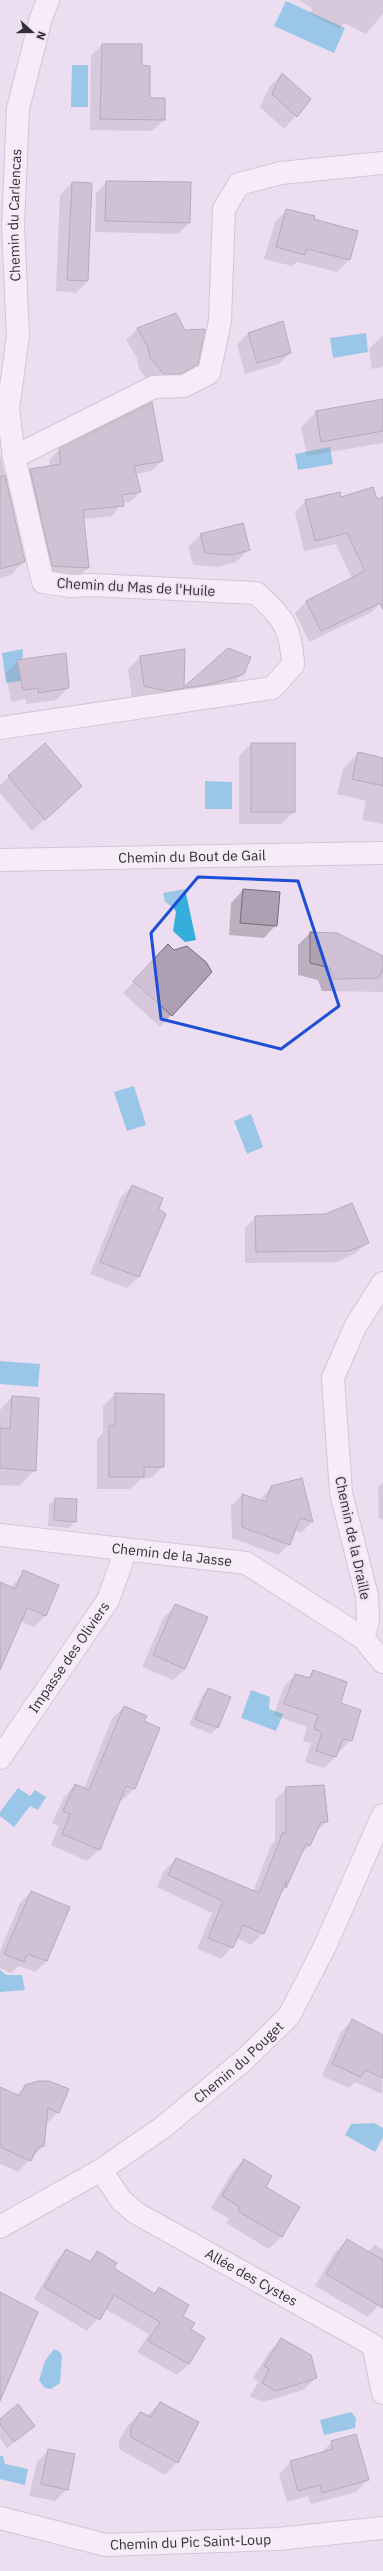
<svg xmlns="http://www.w3.org/2000/svg" width="383" height="2571" font-family="'IBM Plex Sans',sans-serif">
<style>
.water{fill:#36aedc}
.shadow{fill:#0003;fill-rule:evenodd}
.building{fill:#aea0b2;stroke:#786a7b}
.lines{fill:none;stroke-linecap:round;stroke-linejoin:round}
.minor-casing{stroke:#b6a8ba;stroke-width:24}
.minor{stroke:#fff;stroke-width:22}
.marked{fill:none;stroke:#1d4ed8;stroke-width:3;stroke-linejoin:round}
.labels{text-anchor:middle;dominant-baseline:central;stroke-width:3;stroke-linejoin:round;paint-order:stroke}
.street-label{font-size:14px;fill:#342e35;stroke:#ecddf0}
</style>
<rect width="100%" height="100%" fill="#ecddf0"/>
<g class="water">
<polygon points="286,1 345,28 334,53 274,26"/>
<polygon points="72,65 88,65 88,107 71,107"/>
<polygon points="366,333 368,352 333,358 330,338"/>
<polygon points="330,447 333,464 298,470 295,454"/>
<polygon points="23,649 21,681 6,683 2,653"/>
<polygon points="205,781 232,782 232,809 205,809"/>
<polygon points="185,889 196,940 185,942 173,931 176,912 174,908 165,902 163,893"/>
<polygon points="134,1086 146,1125 127,1131 114,1092"/>
<polygon points="251,1114 263,1147 247,1154 234,1121"/>
<polygon points="0,1361 40,1364 38,1387 0,1384"/>
<polygon points="251,1690 270,1697 269,1709 283,1714 276,1731 241,1718"/>
<polygon points="18,1788 30,1796 35,1790 46,1797 38,1810 30,1806 14,1827 0,1816 0,1812"/>
<polygon points="0,1970 6,1975 22,1975 25,1990 0,1992"/>
<polygon points="374,2123 383,2128 383,2137 375,2152 345,2135 351,2124"/>
<polygon points="54,2349 60,2352 62,2356 60,2383 51,2389 45,2388 39,2380 45,2361"/>
<polygon points="351,2412 356,2418 355,2428 324,2435 320,2420"/>
<polygon points="0,2456 3,2456 5,2464 28,2469 25,2485 0,2479"/>
</g>
<g class="shadow">
<polygon points="298,0 383,0 383,14 366,34 344,23 339,29 310,14 312,8"/>
<polygon points="102,45 141,66 149,99 164,120 152,131 90,130 91,56"/>
<polygon points="282,74 310,99 284,129 260,107 270,86"/>
<polygon points="107,182 189,223 178,234 95,232 96,193"/>
<polygon points="72,183 91,184 87,281 76,293 56,291 60,195"/>
<polygon points="287,210 313,220 357,231 349,260 337,272 297,262 292,266 264,259 275,222"/>
<polygon points="137,329 197,363 186,375 152,385 139,369 137,358 126,340"/>
<polygon points="248,333 290,353 279,364 245,374 237,345"/>
<polygon points="383,335 383,367 372,369 369,349"/>
<polygon points="383,400 383,443 307,456 301,427 316,412"/>
<polygon points="60,449 162,461 151,471 136,474 140,492 130,502 122,503 112,516 83,519 88,568 77,578 42,576 19,480 30,470 50,467 49,460"/>
<polygon points="0,453 24,561 11,575 0,578"/>
<polygon points="340,498 376,500 383,498 382,602 370,613 309,642 295,613 306,602 352,579 336,544 304,551 295,512 306,501"/>
<polygon points="201,535 249,550 236,562 218,567 193,565 188,547"/>
<polygon points="229,649 244,673 231,685 132,698 128,669 140,657 184,651 183,689"/>
<polygon points="18,661 68,688 56,700 26,704 26,699 11,702 6,673"/>
<polygon points="251,744 294,812 281,824 239,824 239,756"/>
<polygon points="45,745 68,798 32,831 0,793 0,785"/>
<polygon points="358,753 383,759 383,824 362,820 366,801 337,794 343,769"/>
<polygon points="243,890 276,925 264,938 229,935 231,903"/>
<polygon points="310,933 383,958 383,992 322,991 318,980 298,975 298,945"/>
<polygon points="174,951 211,972 160,1027 123,993 158,957"/>
<polygon points="132,1186 157,1210 165,1214 139,1277 127,1288 90,1274 121,1197"/>
<polygon points="256,1217 367,1243 356,1253 337,1262 245,1263 245,1228"/>
<polygon points="115,1394 163,1395 163,1466 151,1478 141,1479 130,1489 97,1489 97,1439 103,1433 103,1406"/>
<polygon points="12,1397 35,1470 19,1486 0,1485 0,1410"/>
<polygon points="301,1479 312,1522 301,1533 294,1530 289,1544 278,1555 232,1538 231,1506 242,1495 259,1501 272,1487"/>
<polygon points="383,1482 383,1520 379,1518 378,1487"/>
<polygon points="56,1499 75,1521 69,1528 48,1526 49,1505"/>
<path d="M24,1572L45,1616L34,1627L20,1621L0,1668V1583L11,1587ZM22,1605L41,1613V1615L22,1607Z"/>
<polygon points="176,1606 185,1669 173,1680 142,1667 164,1617"/>
<polygon points="313,1672 339,1704 351,1740 339,1752 337,1751 335,1757 324,1768 305,1762 311,1743 303,1741 307,1727 274,1715 284,1686 295,1675 307,1678"/>
<polygon points="209,1689 217,1728 211,1734 189,1725 202,1696"/>
<polygon points="124,1707 143,1721 159,1728 134,1789 122,1800 120,1799 99,1850 87,1861 51,1845 59,1826 52,1823 64,1797 75,1785 84,1789 112,1718"/>
<polygon points="287,1788 327,1821 315,1833 310,1845 301,1854 286,1888 280,1893 263,1933 251,1945 236,1938 232,1947 221,1959 197,1949 212,1913 157,1887 164,1871 176,1859 253,1892 271,1845 275,1841 275,1800"/>
<polygon points="31,1892 47,1961 35,1972 19,1966 11,1973 0,1968 0,1951 20,1903"/>
<polygon points="352,2021 383,2036 382,2094 355,2082 349,2088 322,2076 341,2032"/>
<polygon points="25,2086 58,2112 46,2124 44,2145 18,2172 0,2164 0,2090 16,2095"/>
<polygon points="244,2160 265,2187 281,2237 269,2249 226,2223 229,2219 211,2208 232,2172"/>
<polygon points="347,2240 368,2252 375,2245 383,2250 383,2300 368,2317 315,2286 335,2252"/>
<polygon points="66,2250 88,2262 97,2253 113,2268 153,2294 159,2288 182,2316 190,2330 204,2338 189,2364 177,2375 137,2352 149,2334 105,2309 87,2331 34,2299 55,2262"/>
<polygon points="281,2339 316,2378 303,2390 263,2402 250,2396 258,2382 253,2378 269,2352"/>
<polygon points="160,2403 177,2462 165,2475 119,2449 119,2441 128,2425 140,2413 147,2416"/>
<polygon points="0,2420 34,2426 7,2448 0,2438"/>
<polygon points="332,2442 367,2480 356,2492 311,2504 308,2496 287,2502 279,2474 291,2462 320,2454"/>
<polygon points="49,2450 67,2489 55,2501 29,2496 37,2462"/>
</g>
<g class="building">
<polygon points="102,44 142,44 142,65 150,66 150,98 165,98 165,120 100,119"/>
<polygon points="282,73 311,99 297,117 272,94"/>
<polygon points="106,181 191,182 190,223 105,221"/>
<polygon points="72,182 92,183 88,281 67,280"/>
<polygon points="286,209 315,216 314,219 358,231 350,260 307,249 305,255 276,247"/>
<polygon points="176,313 185,330 205,329 198,364 181,374 164,374 150,358 148,347 137,328"/>
<polygon points="283,321 291,353 257,363 248,333"/>
<polygon points="383,399 383,431 321,442 316,411"/>
<polygon points="152,402 163,461 134,466 141,492 122,495 124,506 83,510 89,568 52,566 30,469 61,464 59,448"/>
<polygon points="5,475 25,562 0,569 0,477"/>
<polygon points="373,487 377,499 383,497 383,610 380,603 321,631 306,601 365,571 347,533 315,541 305,500 340,492 341,497"/>
<polygon points="243,523 250,550 231,555 205,553 200,534"/>
<polygon points="228,648 251,657 244,674 211,684 167,691 144,686 140,656 185,649 184,687"/>
<polygon points="66,653 69,688 38,693 38,688 23,690 17,660"/>
<polygon points="45,743 82,786 45,820 8,776"/>
<rect x="251" y="743" width="44" height="69"/>
<polygon points="358,752 383,758 383,786 352,779"/>
<polygon points="243,889 280,892 277,926 240,923"/>
<polygon points="310,932 337,933 383,956 383,968 379,978 334,979 330,968 310,963"/>
<polygon points="168,944 174,950 187,946 206,962 212,972 172,1016 133,981"/>
<polygon points="132,1185 163,1198 159,1209 166,1214 139,1277 100,1262"/>
<polygon points="352,1203 369,1243 349,1251 256,1252 255,1216 325,1214"/>
<polygon points="115,1393 164,1394 164,1467 144,1467 144,1477 109,1477 109,1426 115,1425"/>
<polygon points="12,1396 39,1398 36,1471 0,1468 0,1428 10,1429"/>
<polygon points="302,1478 313,1522 300,1518 290,1545 242,1527 242,1494 266,1502 271,1486"/>
<polygon points="55,1498 77,1499 76,1522 54,1520"/>
<polygon points="23,1570 59,1585 46,1616 27,1608 0,1670 0,1582 16,1589"/>
<polygon points="175,1604 208,1617 185,1669 153,1655"/>
<polygon points="313,1670 347,1682 341,1703 361,1710 352,1741 343,1739 336,1757 316,1751 322,1732 314,1729 318,1715 284,1704 295,1674 310,1678"/>
<polygon points="208,1688 231,1697 218,1728 195,1719"/>
<polygon points="124,1706 147,1716 144,1721 160,1728 135,1789 126,1786 100,1850 62,1834 70,1814 63,1811 75,1784 89,1790"/>
<polygon points="324,1785 328,1822 321,1822 310,1846 306,1844 286,1888 286,1881 264,1934 243,1925 233,1948 208,1938 223,1901 168,1875 176,1858 259,1893 283,1832 286,1834 286,1787"/>
<polygon points="31,1891 70,1907 47,1961 27,1954 24,1962 4,1954"/>
<polygon points="352,2019 383,2035 383,2078 365,2070 361,2077 332,2064"/>
<polygon points="38,2081 49,2081 69,2089 59,2113 48,2108 44,2146 37,2148 31,2161 0,2147 0,2087 20,2096 25,2085"/>
<polygon points="244,2159 272,2176 266,2187 300,2207 282,2237 238,2211 240,2207 222,2196"/>
<polygon points="347,2239 383,2260 383,2308 326,2274"/>
<polygon points="66,2249 91,2262 97,2251 117,2263 114,2268 155,2294 159,2287 189,2305 183,2316 195,2323 191,2329 205,2338 189,2364 148,2341 160,2322 114,2295 100,2320 44,2287"/>
<polygon points="0,2292 38,2312 0,2401"/>
<polygon points="281,2338 311,2355 317,2378 276,2391 262,2383 269,2369 264,2366"/>
<polygon points="160,2402 199,2422 178,2463 131,2437 131,2428 140,2412 151,2417"/>
<polygon points="18,2404 35,2426 14,2442 0,2424 0,2419"/>
<polygon points="356,2434 369,2480 322,2493 320,2485 298,2491 290,2461 333,2449 331,2441"/>
<polygon points="48,2449 75,2454 68,2490 41,2484"/>
</g>
<g class="lines">
<g class="minor-casing">
<g id="minor">
<path id="s1" d="M14,457L8,409L18,336L13,226L18,109L41,18L48,0"/>
<path d="M0,728L272,688L293,665C291,628 284,618 256,593L93,585L70,586L43,582L14,457L154,387L184,386L209,373L220,321L224,209L239,184L281,173L383,163"/>
<path id="s2" d="M0,860L383,853"/>
<path id="s3" d="M0,1535L246,1563L363,1638L383,1662"/>
<polyline points="363,1638 368,1621 367,1596 341,1493 333,1378 355,1327 383,1283"/>
<path id="s4" d="M0,1758L108,1600L126,1550"/>
<path id="s5" d="M101,2170L121,2200L136,2213L373,2345L383,2393"/>
<path id="s6" d="M0,2227L101,2170L162,2128L244,2060L289,2016L325,1946L383,1815"/>
<path id="s7" d="M0,2518L106,2545L278,2539L383,2528"/>
</g>
</g>
<use href="#minor" class="minor"/>
</g>
<path d="M0 0H383V2571H0ZM198,877L298,881L339,1006L281,1049L161,1019L151,933Z" fill="#ecddf0" fill-opacity=".55" fill-rule="evenodd"/>
<path class="marked" d="M198,877L298,881L339,1006L281,1049L161,1019L151,933Z"/>
<g class="labels">
<g class="street-label">
<text stroke="none"><textPath href="#s1" startOffset="243">Chemin du Carlencas</textPath></text>
<text transform="translate(136 587) rotate(3)">Chemin du Mas de l'Huile</text>
<text stroke="none"><textPath href="#s2" startOffset="192">Chemin du Bout de Gail</textPath></text>
<text transform="translate(353 1538) rotate(78)">Chemin de la Draille</text>
<text stroke="none"><textPath href="#s3" startOffset="173">Chemin de la Jasse</textPath></text>
<text stroke="none"><textPath href="#s4" startOffset="122">Impasse des Oliviers</textPath></text>
<text stroke="none"><textPath href="#s6" startOffset="291">Chemin du Pouget</textPath></text>
<text stroke="none"><textPath href="#s5" startOffset="188">Allée des Cystes</textPath></text>
<text stroke="none"><textPath href="#s7" startOffset="194">Chemin du Pic Saint-Loup</textPath></text>
</g>
</g>
<g transform="translate(32 32) rotate(111)" stroke="#ecddf0" stroke-width="3" paint-order="stroke">
<path d="M0-3L7 15L0 10L-7 15Z" fill="#342e35"/>
<text y="-6" font-size="11" font-weight="bold" text-anchor="middle" fill="#342e35">N</text>
</g>
</svg>
